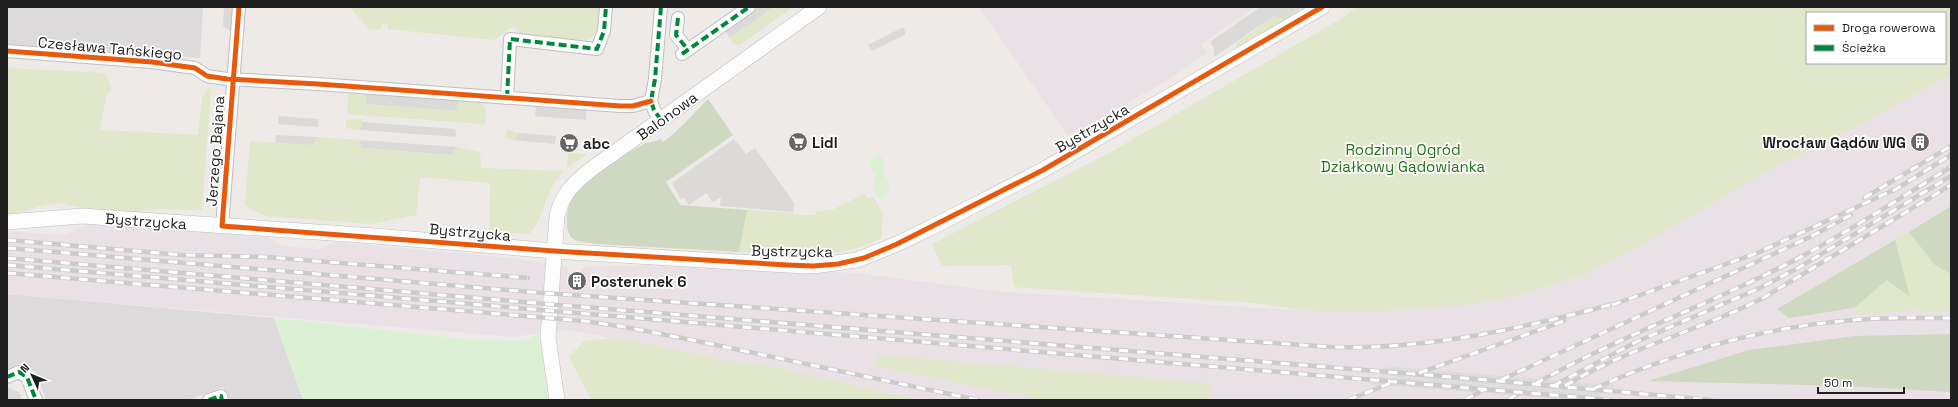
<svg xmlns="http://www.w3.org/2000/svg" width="1958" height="407" font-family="'Space Grotesk',sans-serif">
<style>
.residential{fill:#dcdada}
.industrial{fill:#eae1e7}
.religious{fill:#dbdad9}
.grass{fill:#e0e7ca;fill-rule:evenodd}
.forest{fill:#cfd8c0}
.park{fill:#dcf0d6}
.pier{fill:#dddcdb}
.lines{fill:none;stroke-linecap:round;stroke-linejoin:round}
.minor-casing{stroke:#c0bfbe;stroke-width:14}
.tertiary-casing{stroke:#c0bfbe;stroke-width:16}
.minor{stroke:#fcfcfc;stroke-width:12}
.tertiary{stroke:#fcfcfc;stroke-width:15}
.rail-casing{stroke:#cbcbca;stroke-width:4.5}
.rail{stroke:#fff;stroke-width:3;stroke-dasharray:9;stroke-linecap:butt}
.quiet{stroke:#00873e;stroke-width:4;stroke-dasharray:8 4;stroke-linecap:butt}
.cycleway-casing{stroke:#fff;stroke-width:8}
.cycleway{stroke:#e8590c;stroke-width:5}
.labels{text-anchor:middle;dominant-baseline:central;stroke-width:3.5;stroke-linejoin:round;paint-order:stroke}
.street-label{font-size:15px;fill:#1f1f1f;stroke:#fff}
.poi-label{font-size:15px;font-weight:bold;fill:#1f1f1f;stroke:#fff;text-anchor:start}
.park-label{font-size:15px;fill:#237416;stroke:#fff}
</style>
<rect width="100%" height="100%" fill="#edeae8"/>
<g class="residential">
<polygon points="7,7 203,7 200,58 7,44"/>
<polygon points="7,294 274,318 303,400 228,400 223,387 187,400 46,400 36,373 21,363 7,369"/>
<polygon points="7,387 19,392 22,400 7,400"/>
</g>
<g class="industrial">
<polygon points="979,7 1255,7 1201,44 1207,53 1163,83 1068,136"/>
<polygon points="1951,74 1951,400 906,400 754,370 588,333 563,330 513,337 7,294 7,231 63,235 91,224 111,224 270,238 282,246 318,249 335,242 511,258 568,267 567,280 578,275 584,267 645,265 857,273 994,291 1274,309 1385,311 1461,306 1516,296 1584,275 1637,248 1773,168 1837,138"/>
</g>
<g class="religious">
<polygon points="224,7 233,7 231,31 223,26"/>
<polygon points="759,7 774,7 730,38 725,31"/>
<polygon points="1260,7 1302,7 1284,20 1274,16 1214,57 1214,48 1210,42"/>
<polygon points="903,27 906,34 872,51 868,45"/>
<polygon points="366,94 458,101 457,111 365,104"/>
<polygon points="536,107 586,110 586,120 535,116"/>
<polygon points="279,116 318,119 318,127 278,124"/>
<polygon points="363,122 455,129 457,137 359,130"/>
<polygon points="518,133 556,136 555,144 514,140"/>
<polygon points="276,135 317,137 313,145 275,143"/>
<polygon points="734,139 746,154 755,148 794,203 793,212 720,206 721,197 713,202 706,193 689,205 684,198 681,200 672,183"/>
<polygon points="358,140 457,147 452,155 362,148"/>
</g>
<g class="grass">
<polygon points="351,7 601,7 599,28 590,39 585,40 522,36 515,28 510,28 494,40 388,29 388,24 382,23 381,29 370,30 351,9"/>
<polygon points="774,7 793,7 740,45 734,44 730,38"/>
<polygon points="1302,7 1310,7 1239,49 1236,47 1237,43 1274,16 1284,19"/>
<path d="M1356,7H1951V74L1837,138L1773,168L1637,248L1584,275L1516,296L1461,306L1385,311H1323L1295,309L1255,303L1014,287L1011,265L942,266L932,244L1111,152L1344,17ZM1807,13H1945V63H1807Z"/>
<polygon points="7,68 106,73 111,89 106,96 100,130 198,135 202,98 207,89 211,88 202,210 164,209 138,211 137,213 86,209 61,203 44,205 16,214 7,214"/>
<polygon points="351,93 366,94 366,104 456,111 458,101 481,103 485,107 486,122 482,124 347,114 348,95"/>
<polygon points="361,119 363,122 359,130 346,128 346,120"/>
<polygon points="507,130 518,133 514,140 505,138"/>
<path d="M317,137L358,140L362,148L452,155L457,147L480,152L481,168L564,171C545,189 546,216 529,234L489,231L490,183L420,177L416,215L370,224L266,216L245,206L250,141L313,145Z"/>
<polygon points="568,153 587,154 567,168"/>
<path d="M864,194L867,198L874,197L883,215L881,238C838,262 787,253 739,252L747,210L794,213V215H815L816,212L834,209Z"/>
<polygon points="1909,232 1935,265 1951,274 1951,312 1912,310 1854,315 1854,308 1887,280 1910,297 1895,240"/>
<polygon points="618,338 728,361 761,364 918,400 591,400 569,357 584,341"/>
<polygon points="878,355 1210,383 1209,400 1043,400 875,366"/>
</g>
<g class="forest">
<path d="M708,99L733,135L666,182L680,205L747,210L739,252L598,244C582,242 567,243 567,224C566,213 569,200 576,192C591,174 623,155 644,144C650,141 656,142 661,139L663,142C680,130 693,114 708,99Z"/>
<polygon points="1951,206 1951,274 1935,265 1909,232"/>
<polygon points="1895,240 1910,297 1887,280 1854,308 1789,318 1777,309"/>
<polygon points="1951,334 1951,392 1845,386 1648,381 1749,350 1855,336"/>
</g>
<g class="park">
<polygon points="880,155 885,166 883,167 885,172 883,173 890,186 887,194 878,198 873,188 876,175 868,161"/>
<polygon points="274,318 471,340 528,341 539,332 548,400 303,400"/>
</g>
<polygon class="pier" points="1394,367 1614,385 1614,389 1611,389 1611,394 1601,394 1601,397 1595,400 1550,400 1550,398 1369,384 1370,377 1377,378 1380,376 1594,394 1382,375 1383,368"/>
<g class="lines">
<g class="minor-casing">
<g id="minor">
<polyline points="678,18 676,35 688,50"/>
<polyline points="7,51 152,62 195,68 207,76 227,79 318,84 620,106 633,106 651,101"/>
<polyline points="682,54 749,7"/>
<polyline points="507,98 510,39 597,49 604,31 606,7"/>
<polyline points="661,120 654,110 651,101 655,79 661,7"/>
<polyline points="222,226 239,7"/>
<polyline points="7,377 19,372 27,377 36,400"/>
<polyline points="209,400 221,396 222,400"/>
</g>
</g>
<g class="tertiary-casing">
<g id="tertiary">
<polyline points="7,222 82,216 375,236 554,251 787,265 813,266 857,260 897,244 930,228 1043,170 1322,7"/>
<path d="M557,400L548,337L557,216C562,194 573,184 590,170L819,7"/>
</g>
</g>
<use href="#minor" class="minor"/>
<use href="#tertiary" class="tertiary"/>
<g class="rail-casing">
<g id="rail">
<polyline points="1893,191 1951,155"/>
<polyline points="1864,198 1951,146"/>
<polyline points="7,240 182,255 266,257 528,278"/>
<path d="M7,248L543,293L1332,347C1428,350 1524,328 1617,303"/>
<polyline points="7,258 559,305 1476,379 1711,400"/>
<polyline points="7,265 1611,400"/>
<polyline points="7,273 584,321 625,327 692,340 978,400"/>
<polyline points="1612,305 1757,253 1896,189"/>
<polyline points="1419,373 1564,321"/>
<polyline points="1501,380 1808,238 1851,215"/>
<path d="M1535,384C1609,342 1689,312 1765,275C1830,244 1890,204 1951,167"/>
<polyline points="1553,386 1636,342 1762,287 1798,268 1951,176"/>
<path d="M1565,386C1627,348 1699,331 1763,298L1951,185"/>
<path d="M1593,389C1675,352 1764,327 1854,320C1886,317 1919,318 1951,318"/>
<polyline points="1348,400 1391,383"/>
<polyline points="1465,400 1485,389"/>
<polyline points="1508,400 1521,392"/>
</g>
</g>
<use href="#rail" class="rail"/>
<g class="quiet">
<polyline points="678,18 676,35 688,50"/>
<polyline points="682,54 749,7"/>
<polyline points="507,98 510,39 597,49 604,31 606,7"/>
<polyline points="661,120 654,110 651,101 655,79 661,7"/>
<polyline points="7,377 19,372 27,377 36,400"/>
<polyline points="209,400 221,396 222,400"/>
</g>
<g class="cycleway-casing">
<g id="cycleway">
<polyline points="239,7 222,226 554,251 787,265 813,266 838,264 864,258 897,244 1043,170 1322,7"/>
<polyline points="7,51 152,62 195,68 207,76 227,79 318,84 620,106 633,106 651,101"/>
</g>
</g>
<use href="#cycleway" class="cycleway"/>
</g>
<defs>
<g id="supermarket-disc" transform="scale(1)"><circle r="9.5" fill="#676665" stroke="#fff"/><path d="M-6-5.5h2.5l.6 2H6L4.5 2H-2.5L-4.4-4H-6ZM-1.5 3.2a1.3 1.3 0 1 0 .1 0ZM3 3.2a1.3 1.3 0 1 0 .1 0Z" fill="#fff"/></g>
<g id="building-disc" transform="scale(1)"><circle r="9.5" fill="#676665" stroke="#fff"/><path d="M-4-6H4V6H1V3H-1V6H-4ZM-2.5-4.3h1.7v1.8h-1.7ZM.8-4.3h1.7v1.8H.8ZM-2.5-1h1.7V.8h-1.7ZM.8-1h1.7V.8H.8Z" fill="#fff"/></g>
</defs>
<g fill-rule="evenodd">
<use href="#supermarket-disc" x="798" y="142"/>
<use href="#building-disc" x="1920" y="142"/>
<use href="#supermarket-disc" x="569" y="143"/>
<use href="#building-disc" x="577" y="281"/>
</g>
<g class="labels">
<g class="street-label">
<text transform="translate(110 48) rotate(5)">Czesława Tańskiego</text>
<text transform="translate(667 116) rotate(-36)">Balonowa</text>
<text transform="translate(1092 128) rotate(-30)">Bystrzycka</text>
<text transform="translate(215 151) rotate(-86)">Jerzego Bajana</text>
<text transform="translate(146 221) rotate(4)">Bystrzycka</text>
<text transform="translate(470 232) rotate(5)">Bystrzycka</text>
<text transform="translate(792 251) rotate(1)">Bystrzycka</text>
</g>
<g class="poi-label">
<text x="812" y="142">Lidl</text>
<text x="1906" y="142" text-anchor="end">Wrocław Gądów WG</text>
<text x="583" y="143">abc</text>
<text x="591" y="281">Posterunek 6</text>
</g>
<g class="park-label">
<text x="1403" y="149">Rodzinny Ogród<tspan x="1403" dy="17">Działkowy Gądowianka</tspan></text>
</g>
</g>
<rect width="1958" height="407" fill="none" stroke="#1f1f1f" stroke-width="16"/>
<rect x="1806" y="12" width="140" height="52" fill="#ffffff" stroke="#a5a5a5"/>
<rect x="1814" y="25" width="20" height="6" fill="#e8590c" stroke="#a5a5a5"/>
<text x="1842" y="32" font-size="12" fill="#1f1f1f">Droga rowerowa</text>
<rect x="1814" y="45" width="20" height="6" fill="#00873e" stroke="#a5a5a5"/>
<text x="1842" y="52" font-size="12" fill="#1f1f1f">Ścieżka</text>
<g transform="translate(32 375) rotate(314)" stroke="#ffffff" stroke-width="3" paint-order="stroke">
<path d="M0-3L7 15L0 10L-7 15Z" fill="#1f1f1f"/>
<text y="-6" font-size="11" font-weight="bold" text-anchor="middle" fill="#1f1f1f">N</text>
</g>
<path d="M1818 387v6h86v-6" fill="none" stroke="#1f1f1f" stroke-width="2"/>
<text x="1824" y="387" font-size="12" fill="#1f1f1f" stroke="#ffffff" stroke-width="3" paint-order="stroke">50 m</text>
</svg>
